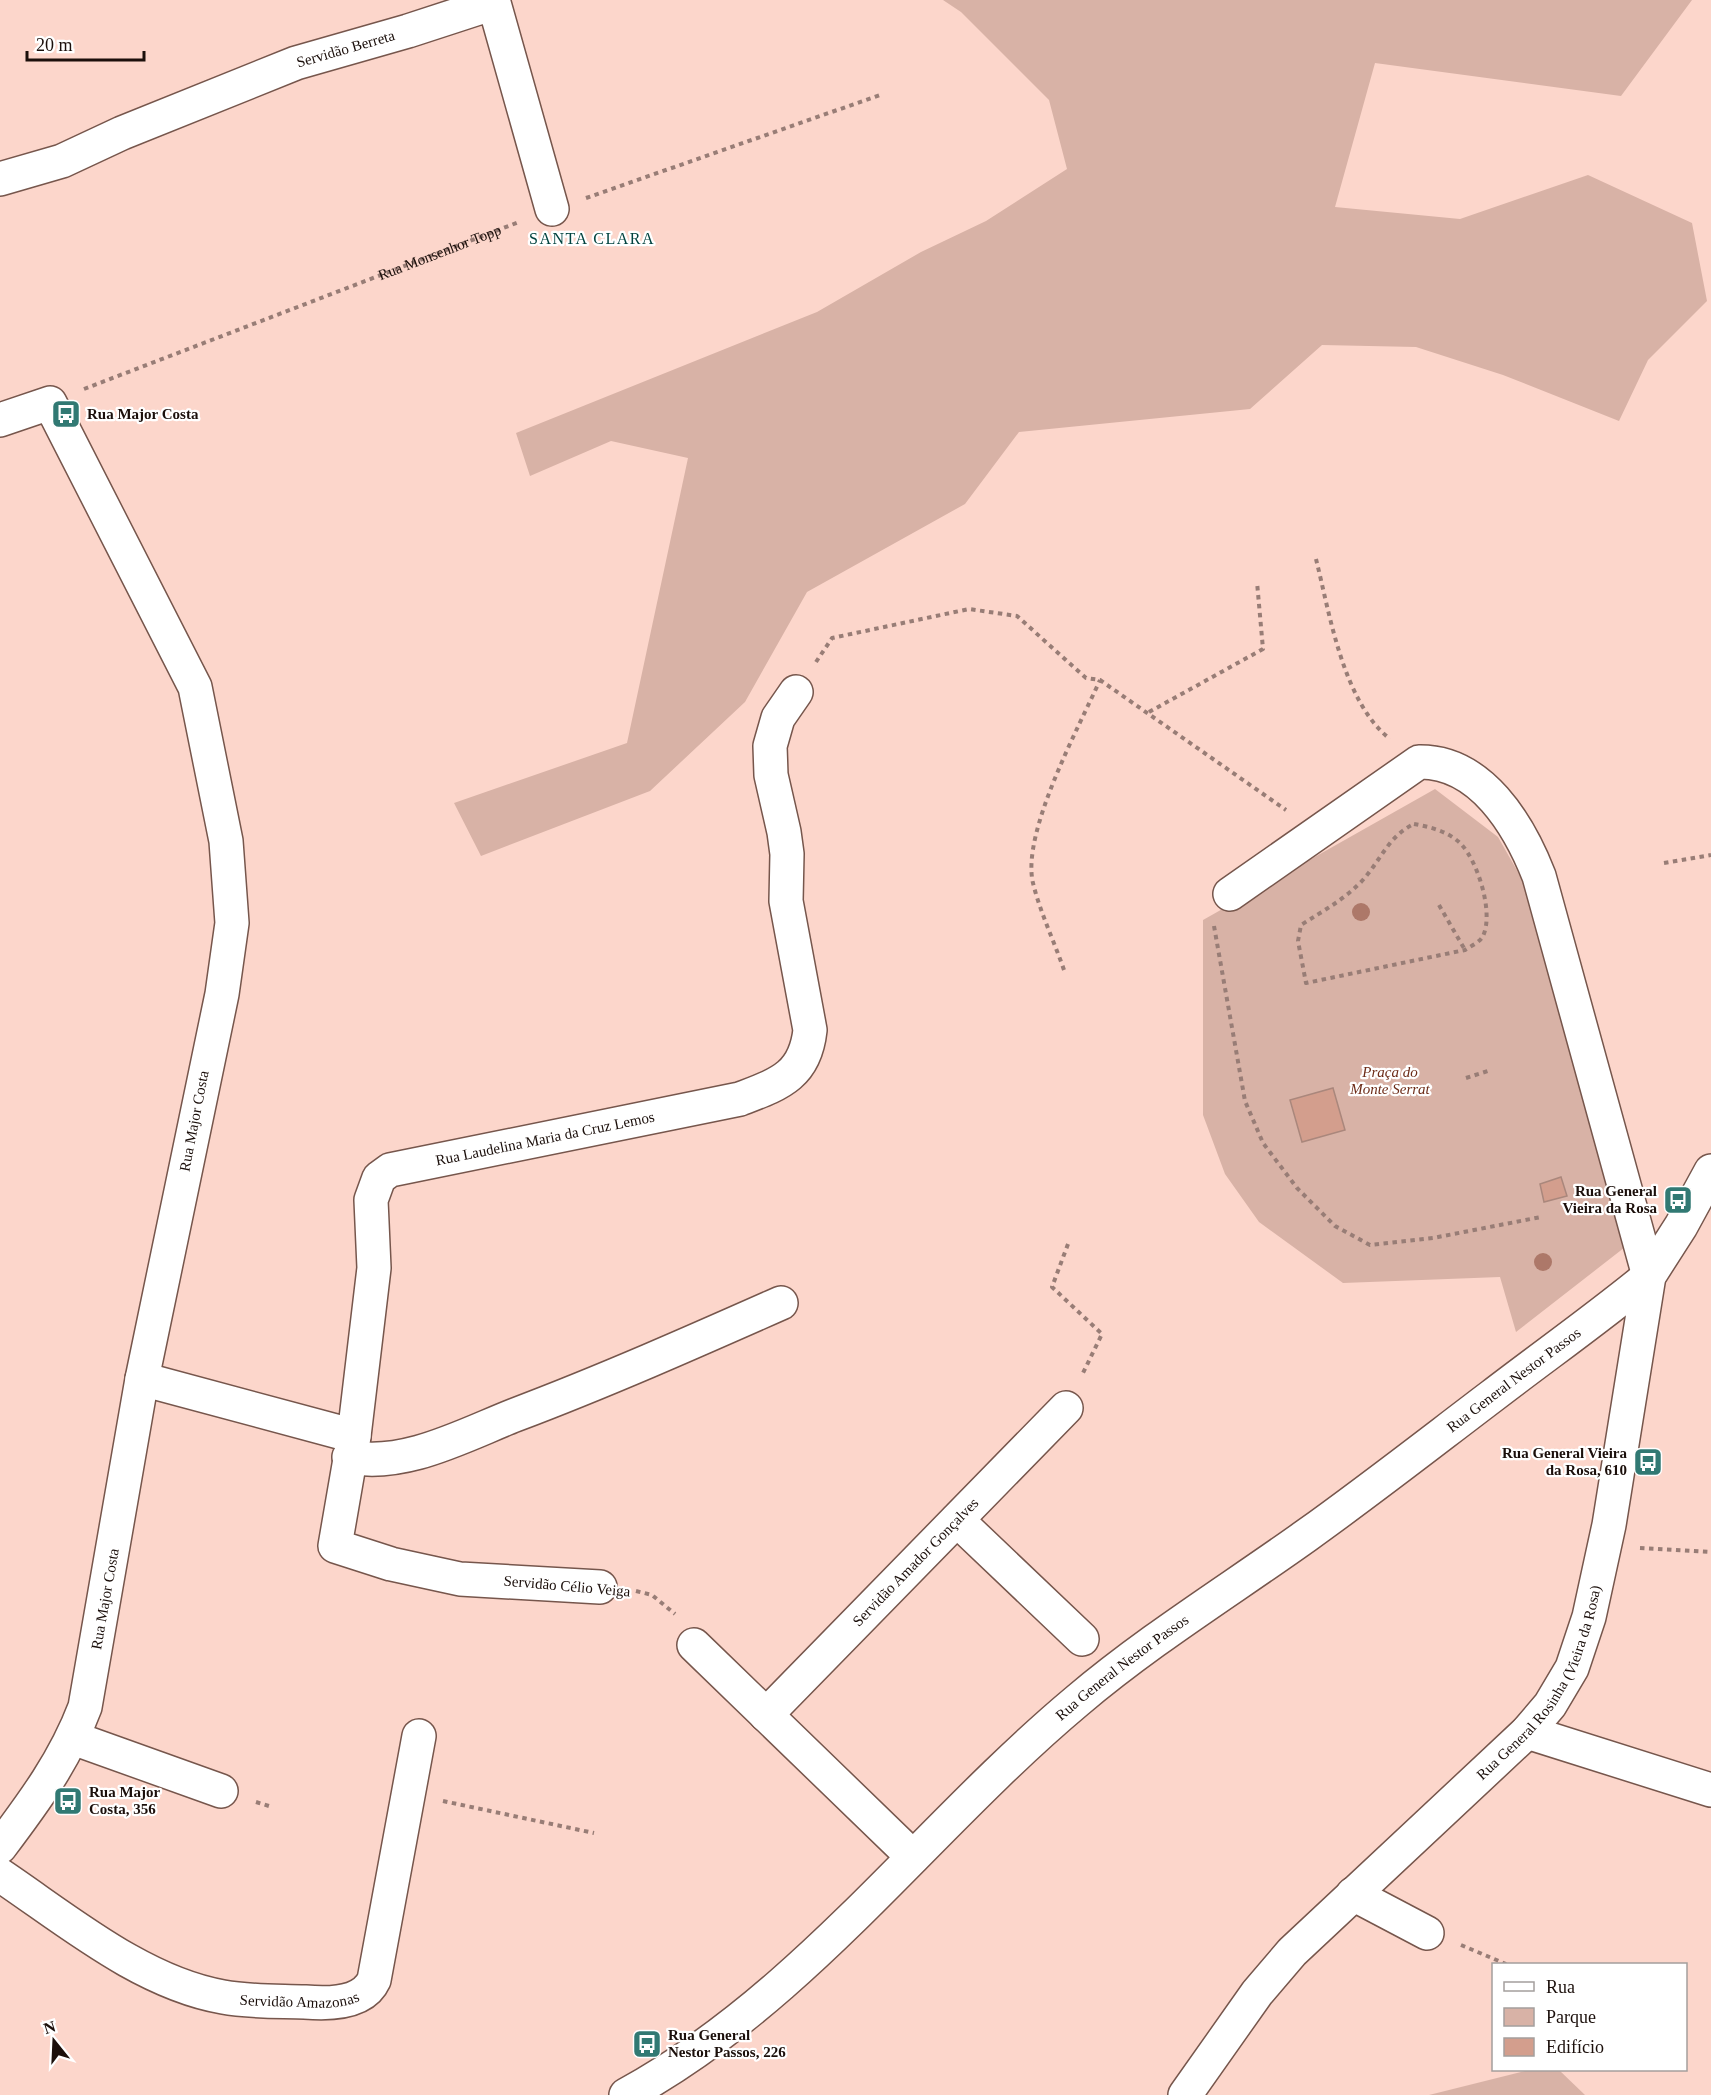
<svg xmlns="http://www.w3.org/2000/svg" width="1711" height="2095" font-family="Georgia,serif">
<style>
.green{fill:#d8b2a6}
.building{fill:#d39e8d;stroke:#aa877c;stroke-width:1.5}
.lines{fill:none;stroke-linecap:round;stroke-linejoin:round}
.minor-casing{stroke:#76564c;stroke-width:36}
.path{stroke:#987d76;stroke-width:4;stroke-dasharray:4.5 4.5;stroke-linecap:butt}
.minor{stroke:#fff;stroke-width:33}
.tree{fill:#ad7869}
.labels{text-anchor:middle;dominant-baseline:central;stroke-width:4.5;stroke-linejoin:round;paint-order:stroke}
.street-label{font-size:15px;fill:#1b0f0b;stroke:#fff}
.poi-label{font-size:15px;font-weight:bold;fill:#1b0f0b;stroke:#fff;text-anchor:start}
.park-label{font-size:15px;font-style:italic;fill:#6d2c18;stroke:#fff}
.neighbourhood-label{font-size:16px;letter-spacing:1.5px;fill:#00433f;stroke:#fff}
</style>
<rect width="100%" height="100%" fill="#fcd6cb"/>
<g class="green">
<polygon points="943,0 1692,0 1621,96 1375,63 1335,207 1460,219 1588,175 1692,223 1707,301 1648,360 1619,421 1503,375 1416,347 1322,345 1250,409 1019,432 965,504 807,592 745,702 650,791 481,856 454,803 627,743 688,458 611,441 530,476 516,433 817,312 921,252 986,221 1067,169 1049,100 961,12"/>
<polygon points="1435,789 1498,837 1531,895 1629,1244 1516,1332 1500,1277 1343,1283 1259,1222 1225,1174 1203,1115 1203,920"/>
<polygon points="1529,2070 1559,2070 1585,2095 1429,2095"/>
</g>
<g class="building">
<polygon points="1333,1088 1345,1130 1302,1142 1290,1100"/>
<polygon points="1561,1177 1567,1196 1544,1202 1540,1184"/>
</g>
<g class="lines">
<g class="minor-casing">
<g id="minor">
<path id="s2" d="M0,179L62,161L122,133L296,63L408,31L494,3L552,209"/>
<path d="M0,420L50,403L195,687L226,841L232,923L222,994L142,1379L85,1707C65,1760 34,1802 0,1847"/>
<path d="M1230,894L1419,762C1481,761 1519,825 1539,876L1649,1276"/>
<path id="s3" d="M142,1379L354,1436L374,1268L371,1200L379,1178L390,1170L740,1099C779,1084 805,1076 810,1030L786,901L787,854L784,832L771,775L770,746L778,718L796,692"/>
<polyline points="354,1436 335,1546 391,1564 460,1579 600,1587"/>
<path d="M349,1457C405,1468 464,1435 515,1415C605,1381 693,1342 781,1303"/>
<polyline points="957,1520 1082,1639"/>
<polyline points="694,1645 913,1857"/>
<path id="s4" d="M766,1715L1066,1408"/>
<polyline points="1527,1732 1711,1790"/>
<polyline points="73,1738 221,1791"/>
<path id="s5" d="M0,1875C67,1920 142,1983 223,1997C249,2002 278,2001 305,2002C328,2004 363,2004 374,1980L419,1736"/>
<polyline points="1353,1894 1427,1933"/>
<path id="s6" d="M626,2095C804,1998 924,1829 1077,1701C1149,1640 1230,1590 1307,1535C1370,1490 1430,1443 1492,1396C1544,1356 1598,1318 1649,1276"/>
<path id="s7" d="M1185,2095L1257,1993L1292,1952L1527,1732L1550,1705L1572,1668L1589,1617L1609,1525L1649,1276L1681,1226L1711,1171"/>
</g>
</g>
<g class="path">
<polyline points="586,198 883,94"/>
<path id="s1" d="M84,389L519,222"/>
<path d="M1316,559C1330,615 1343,702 1390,739"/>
<polyline points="816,662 832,638 969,609 1017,616 1086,678 1100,680 1286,810"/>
<polyline points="1149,712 1263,649 1257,582"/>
<path d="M1414,824C1430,827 1448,831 1461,844C1478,862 1494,913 1483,936C1480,942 1471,946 1465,950L1306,983L1298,941L1301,925C1324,910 1341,902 1361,882C1380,862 1388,836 1414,824Z"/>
<polyline points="1664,863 1711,855"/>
<polyline points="1439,905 1465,950"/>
<polyline points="1214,926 1245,1101 1263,1143 1297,1188 1335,1226 1370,1245 1433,1238 1541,1217"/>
<path d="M1064,970C1054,941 1040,912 1033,883C1021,833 1079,727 1100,680"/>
<polyline points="1466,1078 1491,1070"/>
<polyline points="1068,1244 1052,1287 1102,1334 1082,1375"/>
<polyline points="1640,1548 1711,1552"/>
<polyline points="636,1591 652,1595 675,1614"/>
<polyline points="443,1801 594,1833"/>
<polyline points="256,1802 269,1806"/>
<polyline points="1461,1945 1506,1964"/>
</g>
<use href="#minor" class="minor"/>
</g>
<g class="tree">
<circle cx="1361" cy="912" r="9"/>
<circle cx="1543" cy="1262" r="9"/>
</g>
<defs>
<g id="bus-square" transform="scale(1.5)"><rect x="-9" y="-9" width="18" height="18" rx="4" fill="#317973" stroke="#fff"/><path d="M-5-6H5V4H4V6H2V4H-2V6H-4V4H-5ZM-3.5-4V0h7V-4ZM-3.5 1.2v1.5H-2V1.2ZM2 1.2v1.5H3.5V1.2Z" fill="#fff"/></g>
</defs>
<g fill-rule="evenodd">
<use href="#bus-square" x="66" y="414"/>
<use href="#bus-square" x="1678" y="1200"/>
<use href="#bus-square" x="1648" y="1462"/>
<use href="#bus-square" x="68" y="1801"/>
<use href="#bus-square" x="647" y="2044"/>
</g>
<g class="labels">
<g class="street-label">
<text stroke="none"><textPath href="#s2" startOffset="370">Servidão Berreta</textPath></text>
<text stroke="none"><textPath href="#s1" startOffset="381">Rua Monsenhor Topp</textPath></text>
<text transform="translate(194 1121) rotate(-79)">Rua Major Costa</text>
<text stroke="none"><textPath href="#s3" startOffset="652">Rua Laudelina Maria da Cruz Lemos</textPath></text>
<text stroke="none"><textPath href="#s6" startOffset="1143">Rua General Nestor Passos</textPath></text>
<text stroke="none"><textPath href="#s4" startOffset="214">Servidão Amador Gonçalves</textPath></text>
<text transform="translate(567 1586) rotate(5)">Servidão Célio Veiga</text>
<text transform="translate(105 1599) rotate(-80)">Rua Major Costa</text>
<text stroke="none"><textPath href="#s6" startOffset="657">Rua General Nestor Passos</textPath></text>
<text stroke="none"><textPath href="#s7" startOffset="550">Rua General Rosinha (Vieira da Rosa)</textPath></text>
<text stroke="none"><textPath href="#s5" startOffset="333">Servidão Amazonas</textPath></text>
</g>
<g class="poi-label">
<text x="87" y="414">Rua Major Costa</text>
<text x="1657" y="1191" text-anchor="end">Rua General<tspan x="1657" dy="17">Vieira da Rosa</tspan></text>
<text x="1627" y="1453" text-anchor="end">Rua General Vieira<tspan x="1627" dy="17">da Rosa, 610</tspan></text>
<text x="89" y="1792">Rua Major<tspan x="89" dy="17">Costa, 356</tspan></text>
<text x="668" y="2035">Rua General<tspan x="668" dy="17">Nestor Passos, 226</tspan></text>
</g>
<g class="park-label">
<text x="1390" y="1072">Praça do<tspan x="1390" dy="17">Monte Serrat</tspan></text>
</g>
<g class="neighbourhood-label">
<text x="592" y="238">SANTA CLARA</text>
</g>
</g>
<rect x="1492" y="1963" width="195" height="108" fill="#ffffff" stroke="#a49f9d" stroke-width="1.5"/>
<rect x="1504" y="1982" width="30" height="9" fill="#ffffff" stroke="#a49f9d" stroke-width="1.5"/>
<text x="1546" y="1993" font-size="18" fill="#1b0f0b">Rua</text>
<rect x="1504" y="2008" width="30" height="18" fill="#d8b2a6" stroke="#a49f9d" stroke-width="1.5"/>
<text x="1546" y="2023" font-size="18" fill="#1b0f0b">Parque</text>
<rect x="1504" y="2038" width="30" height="18" fill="#d39e8d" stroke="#a49f9d" stroke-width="1.5"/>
<text x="1546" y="2053" font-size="18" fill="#1b0f0b">Edifício</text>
<g transform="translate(54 2041) rotate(342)" stroke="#ffffff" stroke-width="4.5" paint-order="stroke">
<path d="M0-4.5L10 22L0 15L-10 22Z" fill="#1b0f0b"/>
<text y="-9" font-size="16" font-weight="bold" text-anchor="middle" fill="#1b0f0b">N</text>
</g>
<path d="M27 51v9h117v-9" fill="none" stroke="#1b0f0b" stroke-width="3"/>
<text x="36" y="51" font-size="18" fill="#1b0f0b" stroke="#ffffff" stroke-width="4.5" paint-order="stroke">20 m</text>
</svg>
